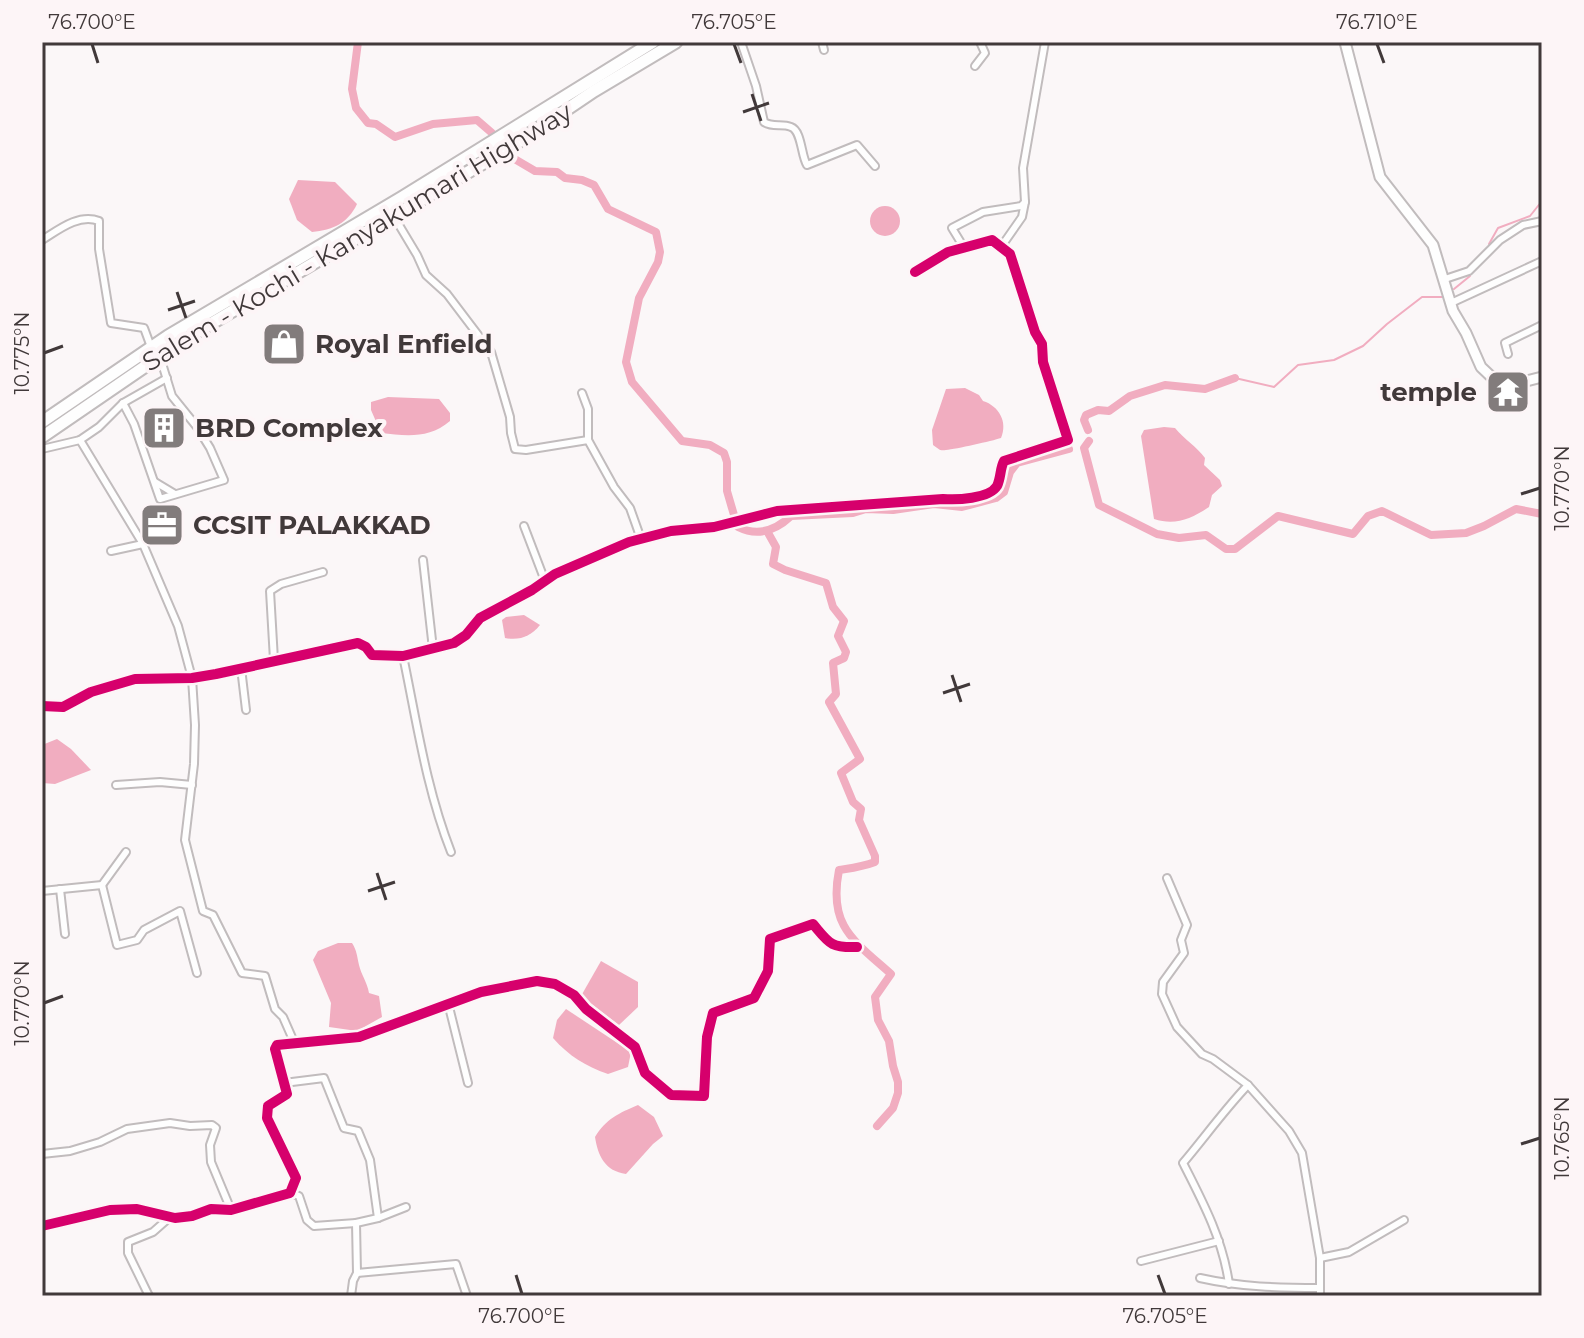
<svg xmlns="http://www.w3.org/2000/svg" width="1584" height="1338" font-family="Montserrat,sans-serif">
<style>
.water{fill:#f1adc0}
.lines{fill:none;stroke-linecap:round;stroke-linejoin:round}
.stream{stroke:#f1adc0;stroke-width:2}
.canal{stroke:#f1adc0;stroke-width:8}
.street-casing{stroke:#c1bcbd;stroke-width:10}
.secondary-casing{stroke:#c1bcbd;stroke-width:13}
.highway-casing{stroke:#c1bcbd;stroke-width:15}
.street{stroke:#fefefe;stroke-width:6}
.secondary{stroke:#fefefe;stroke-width:9}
.highway{stroke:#fefefe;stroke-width:11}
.cycleway-casing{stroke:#fdf5f7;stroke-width:15}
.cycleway{stroke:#d6006c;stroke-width:10}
.ticks{fill:none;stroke:#41393a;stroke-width:3}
.labels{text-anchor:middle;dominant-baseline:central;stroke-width:8;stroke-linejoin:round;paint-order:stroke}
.street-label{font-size:26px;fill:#41393a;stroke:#fdf5f7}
.poi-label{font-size:26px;font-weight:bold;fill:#41393a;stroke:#fdf5f7;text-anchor:start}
.neatline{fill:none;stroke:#41393a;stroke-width:3}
.ticks-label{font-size:20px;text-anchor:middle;fill:#41393a}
</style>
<rect width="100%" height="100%" fill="#fbf7f8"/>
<g class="water">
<path d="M298,180L335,182L357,204C348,223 333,230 312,232L297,220L289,199Z"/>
<circle cx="885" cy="221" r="15"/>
<path d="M965,388L979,395L983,401C999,406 1008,422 1001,438C992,441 956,449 946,450C939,451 939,449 933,445L932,430L946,389Z"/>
<path d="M388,397L439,399L450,413V421C429,439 406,436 381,433L371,410V402Z"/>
<path d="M1164,427L1175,428C1184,439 1197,447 1205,458L1204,465L1220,480L1222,486L1212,495L1209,507C1191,519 1175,526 1154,519L1141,436L1144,430Z"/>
<path d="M524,615L540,625C531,636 520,641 505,638L502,620L506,617Z"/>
<polygon points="57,739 71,749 91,770 55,784 42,783 42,745"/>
<path d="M338,943H352C357,951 357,956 359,965C361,974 367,982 369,993L379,996L382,1017L357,1031L329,1027L331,1003L313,960L318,951Z"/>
<polygon points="601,961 638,982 638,1007 619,1025 581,996"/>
<path d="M566,1009L631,1052L628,1067L608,1074C585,1066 569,1056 553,1038L557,1020Z"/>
<path d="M638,1105L654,1117L663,1136L653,1144L626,1174C605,1171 598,1156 595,1137C606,1119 619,1113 638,1105Z"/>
</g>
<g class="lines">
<g class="stream">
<polyline points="1489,244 1498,228 1530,216 1542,201"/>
<polyline points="1454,289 1470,276"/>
<polyline points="1235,378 1274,387 1298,365 1334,360 1363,346 1387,324 1422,297 1442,297"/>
</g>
<g class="canal">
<polyline points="358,42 352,89 356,108 368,123 376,124 395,137 433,124 477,120 492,133 506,154 535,171 557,172 565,178 582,180 594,185 608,209 656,232 660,252 658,262 639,298 626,362 632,382 682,441 710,445 724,453 727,462 727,491 734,515"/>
<polyline points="1088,430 1084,420 1086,415 1098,410 1109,411 1130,396 1165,385 1205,389 1235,378"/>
<polyline points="1089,441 1084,448 1099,505 1157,534 1179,538 1206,535 1226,549 1235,549 1278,516 1353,534 1368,516 1382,511 1431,535 1466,533 1484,526 1516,509 1542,514"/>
<path d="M738,527C758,537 776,530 791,516L853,513L866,509L893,510L934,504L962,507L996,498L1004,492L1010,472L1017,463L1069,449"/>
<path d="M767,531L776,547L773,564L785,570L826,583L833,607L844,621L838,636L846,652L844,658L833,663L836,694L829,702L860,759L841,773L853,802L861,809L859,820L875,856V862C862,867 852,868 839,870C828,926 853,940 891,974L875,997L878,1020L889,1041L893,1066L898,1082V1093L893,1108L877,1126"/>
</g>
<g class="street-casing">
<g id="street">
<path d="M741,42L756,86L764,122C773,128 782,123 791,127C802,131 801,156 807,165L857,145L875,166"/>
<polyline points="822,42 824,50"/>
<polyline points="975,66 985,53 980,42"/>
<polyline points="393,215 417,255 426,275 447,294 491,352 510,417 511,433 515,449 526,450 588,440 588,409 582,393"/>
<path d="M42,240C58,230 79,213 99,221V249L111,323L144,328L151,347"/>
<polyline points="963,246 952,228 983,212 1021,206 1025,202 1023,168 1045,42"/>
<polyline points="1001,247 1022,217 1025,202"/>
<polyline points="1445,279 1469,271 1500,240 1523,225 1542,221"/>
<polyline points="1451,303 1542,261"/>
<polyline points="1508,354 1505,343 1542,325"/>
<polyline points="167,378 123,403 99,427 80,440 143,544 178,626 192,678 195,725 194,764 185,840 203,911 213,915 242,973 265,976 275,1009 283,1017 294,1042"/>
<polyline points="123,403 134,424 160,499 224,480 210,448 197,427 172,396 160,357"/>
<polyline points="588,440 614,487 630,508 641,539"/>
<polyline points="42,449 80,440"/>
<polyline points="155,482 175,494"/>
<polyline points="524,526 545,581"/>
<polyline points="111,551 143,544"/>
<polyline points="423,560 433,649"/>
<path d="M403,656C417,723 426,788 451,852"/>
<polyline points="274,660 270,591 281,584 323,572"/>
<polyline points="241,668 246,710"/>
<path d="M42,706L63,707L91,692L135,679L192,678L216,674L358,643L366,647L372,655L403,656L454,643L466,635L480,618L532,590L555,574L629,542L671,531L714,527L777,511L943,499C956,500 989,499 997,486C1001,478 1000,468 1004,461L1068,440L1043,362L1042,344L1035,332L1010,254L992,240L948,252L915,272"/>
<polyline points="116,785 160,782 192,785"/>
<polyline points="1167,878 1187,925 1181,940 1184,953 1163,982 1162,994 1177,1027 1202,1054 1213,1059 1248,1085 1289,1131 1302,1153 1320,1258 1320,1296"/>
<polyline points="102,885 117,945 137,940 144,930 180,911 197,973"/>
<polyline points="60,889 65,934"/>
<polyline points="42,891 102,885 126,852"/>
<polyline points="448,1003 468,1083"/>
<polyline points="284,1083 324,1078 344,1128 358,1131 370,1160 378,1218 356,1223 357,1273 456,1264 467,1296"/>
<polyline points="42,1154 70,1151 100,1142 127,1129 170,1123 190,1126 212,1125 216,1128 210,1145 211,1162 231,1210"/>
<polyline points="290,1193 299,1196 307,1220 314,1226 356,1223"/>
<polyline points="378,1218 406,1207"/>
<path d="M42,1226L110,1210L137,1209L175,1218L192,1216L211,1209L231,1210L290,1193L296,1178L267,1118L268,1106L287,1094L275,1049L277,1045L359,1037L481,992L537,981L555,984L574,995L586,1009L635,1047L645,1073L671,1095L704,1096L707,1037L713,1013L754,998L768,971L770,939L813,924C829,943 830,948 857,947"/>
<polyline points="1320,1258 1349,1252 1404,1220"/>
<polyline points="1141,1261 1219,1241"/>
<path d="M1200,1278C1240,1287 1279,1288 1320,1288"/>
<path d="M1229,1284C1223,1240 1203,1202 1183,1163C1205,1137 1225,1109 1248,1085"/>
<polyline points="149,1296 128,1253 128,1242 153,1232 170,1217"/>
<polyline points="351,1296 353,1281 357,1273"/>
</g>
</g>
<g class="secondary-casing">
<polyline id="secondary" points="1345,42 1380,177 1433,245 1453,311 1466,333 1481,367 1500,385 1507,386 1542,377"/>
</g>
<g class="highway-casing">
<g id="highway">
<polyline points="42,422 168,336 401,198 653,42"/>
<polyline points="42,437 185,339 514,145 594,91 676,42"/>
</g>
</g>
<use href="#street" class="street"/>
<use href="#secondary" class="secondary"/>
<use href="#highway" class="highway"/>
<g class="cycleway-casing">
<g id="cycleway">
<path d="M42,706L63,707L91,692L135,679L192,678L216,674L358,643L366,647L372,655L403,656L454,643L466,635L480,618L532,590L555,574L629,542L671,531L714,527L777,511L943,499C956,500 989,499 997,486C1001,478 1000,468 1004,461L1068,440L1043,362L1042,344L1035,332L1010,254L992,240L948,252L915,272"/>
<path d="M42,1226L110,1210L137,1209L175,1218L192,1216L211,1209L231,1210L290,1193L296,1178L267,1118L268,1106L287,1094L275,1049L277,1045L359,1037L481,992L537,981L555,984L574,995L586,1009L635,1047L645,1073L671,1095L704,1096L707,1037L713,1013L754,998L768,971L770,939L813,924C829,943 830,948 857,947"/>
</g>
</g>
<use href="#cycleway" class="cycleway"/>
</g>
<path class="ticks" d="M92,44L98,63M734,44L741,63M1377,44L1384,63M752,94L761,121M743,112L769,103M177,292L186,318M168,310L195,301M44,353L63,346M1521,494L1540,488M952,675L961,702M943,693L970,684M377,873L386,900M368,891L395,882M44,1003L63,996M1521,1144L1540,1138M516,1275L522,1294M1158,1275L1165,1294"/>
<defs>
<g id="shop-square" transform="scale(2.3)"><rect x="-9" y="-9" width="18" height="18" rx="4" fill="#827c7c" stroke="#fdf5f7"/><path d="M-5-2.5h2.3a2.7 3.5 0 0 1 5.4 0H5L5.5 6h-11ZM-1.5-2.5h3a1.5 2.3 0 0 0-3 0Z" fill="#fff"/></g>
<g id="temple-square" transform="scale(2.3)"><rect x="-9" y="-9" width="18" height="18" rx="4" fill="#827c7c" stroke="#fdf5f7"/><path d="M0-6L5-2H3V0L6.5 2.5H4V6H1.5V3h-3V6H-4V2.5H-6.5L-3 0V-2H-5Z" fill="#fff"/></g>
<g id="building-square" transform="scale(2.3)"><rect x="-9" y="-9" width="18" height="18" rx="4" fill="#827c7c" stroke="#fdf5f7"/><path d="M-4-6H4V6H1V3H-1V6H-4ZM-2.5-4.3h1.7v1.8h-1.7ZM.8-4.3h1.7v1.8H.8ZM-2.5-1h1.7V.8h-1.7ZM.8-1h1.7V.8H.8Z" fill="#fff"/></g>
<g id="office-square" transform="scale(2.3)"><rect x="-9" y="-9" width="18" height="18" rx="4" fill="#827c7c" stroke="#fdf5f7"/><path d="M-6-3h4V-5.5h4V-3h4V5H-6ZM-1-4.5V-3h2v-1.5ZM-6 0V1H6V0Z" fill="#fff"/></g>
</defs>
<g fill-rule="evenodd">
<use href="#shop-square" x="284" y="344"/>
<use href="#temple-square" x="1508" y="392"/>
<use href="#building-square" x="164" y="428"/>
<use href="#office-square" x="162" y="525"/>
</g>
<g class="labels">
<g class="street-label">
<text transform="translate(357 237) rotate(-31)">Salem - Kochi - Kanyakumari Highway</text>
</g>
<g class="poi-label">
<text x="315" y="344">Royal Enfield</text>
<text x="1477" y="392" text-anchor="end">temple</text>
<text x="195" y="428">BRD Complex</text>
<text x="193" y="525">CCSIT PALAKKAD</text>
</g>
</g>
<rect width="1584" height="1338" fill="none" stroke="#fdf5f7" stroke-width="88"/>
<rect x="44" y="44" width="1496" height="1250" class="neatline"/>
<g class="ticks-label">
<text x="92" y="29">76.700°E</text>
<text x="734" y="29">76.705°E</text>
<text x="1377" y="29">76.710°E</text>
<text transform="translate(22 353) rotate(-90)" y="7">10.775°N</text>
<text transform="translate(1562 488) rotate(-90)" y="7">10.770°N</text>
<text transform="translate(22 1003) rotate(-90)" y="7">10.770°N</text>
<text transform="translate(1562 1138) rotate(-90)" y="7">10.765°N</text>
<text x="522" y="1323">76.700°E</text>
<text x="1165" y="1323">76.705°E</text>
</g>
</svg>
